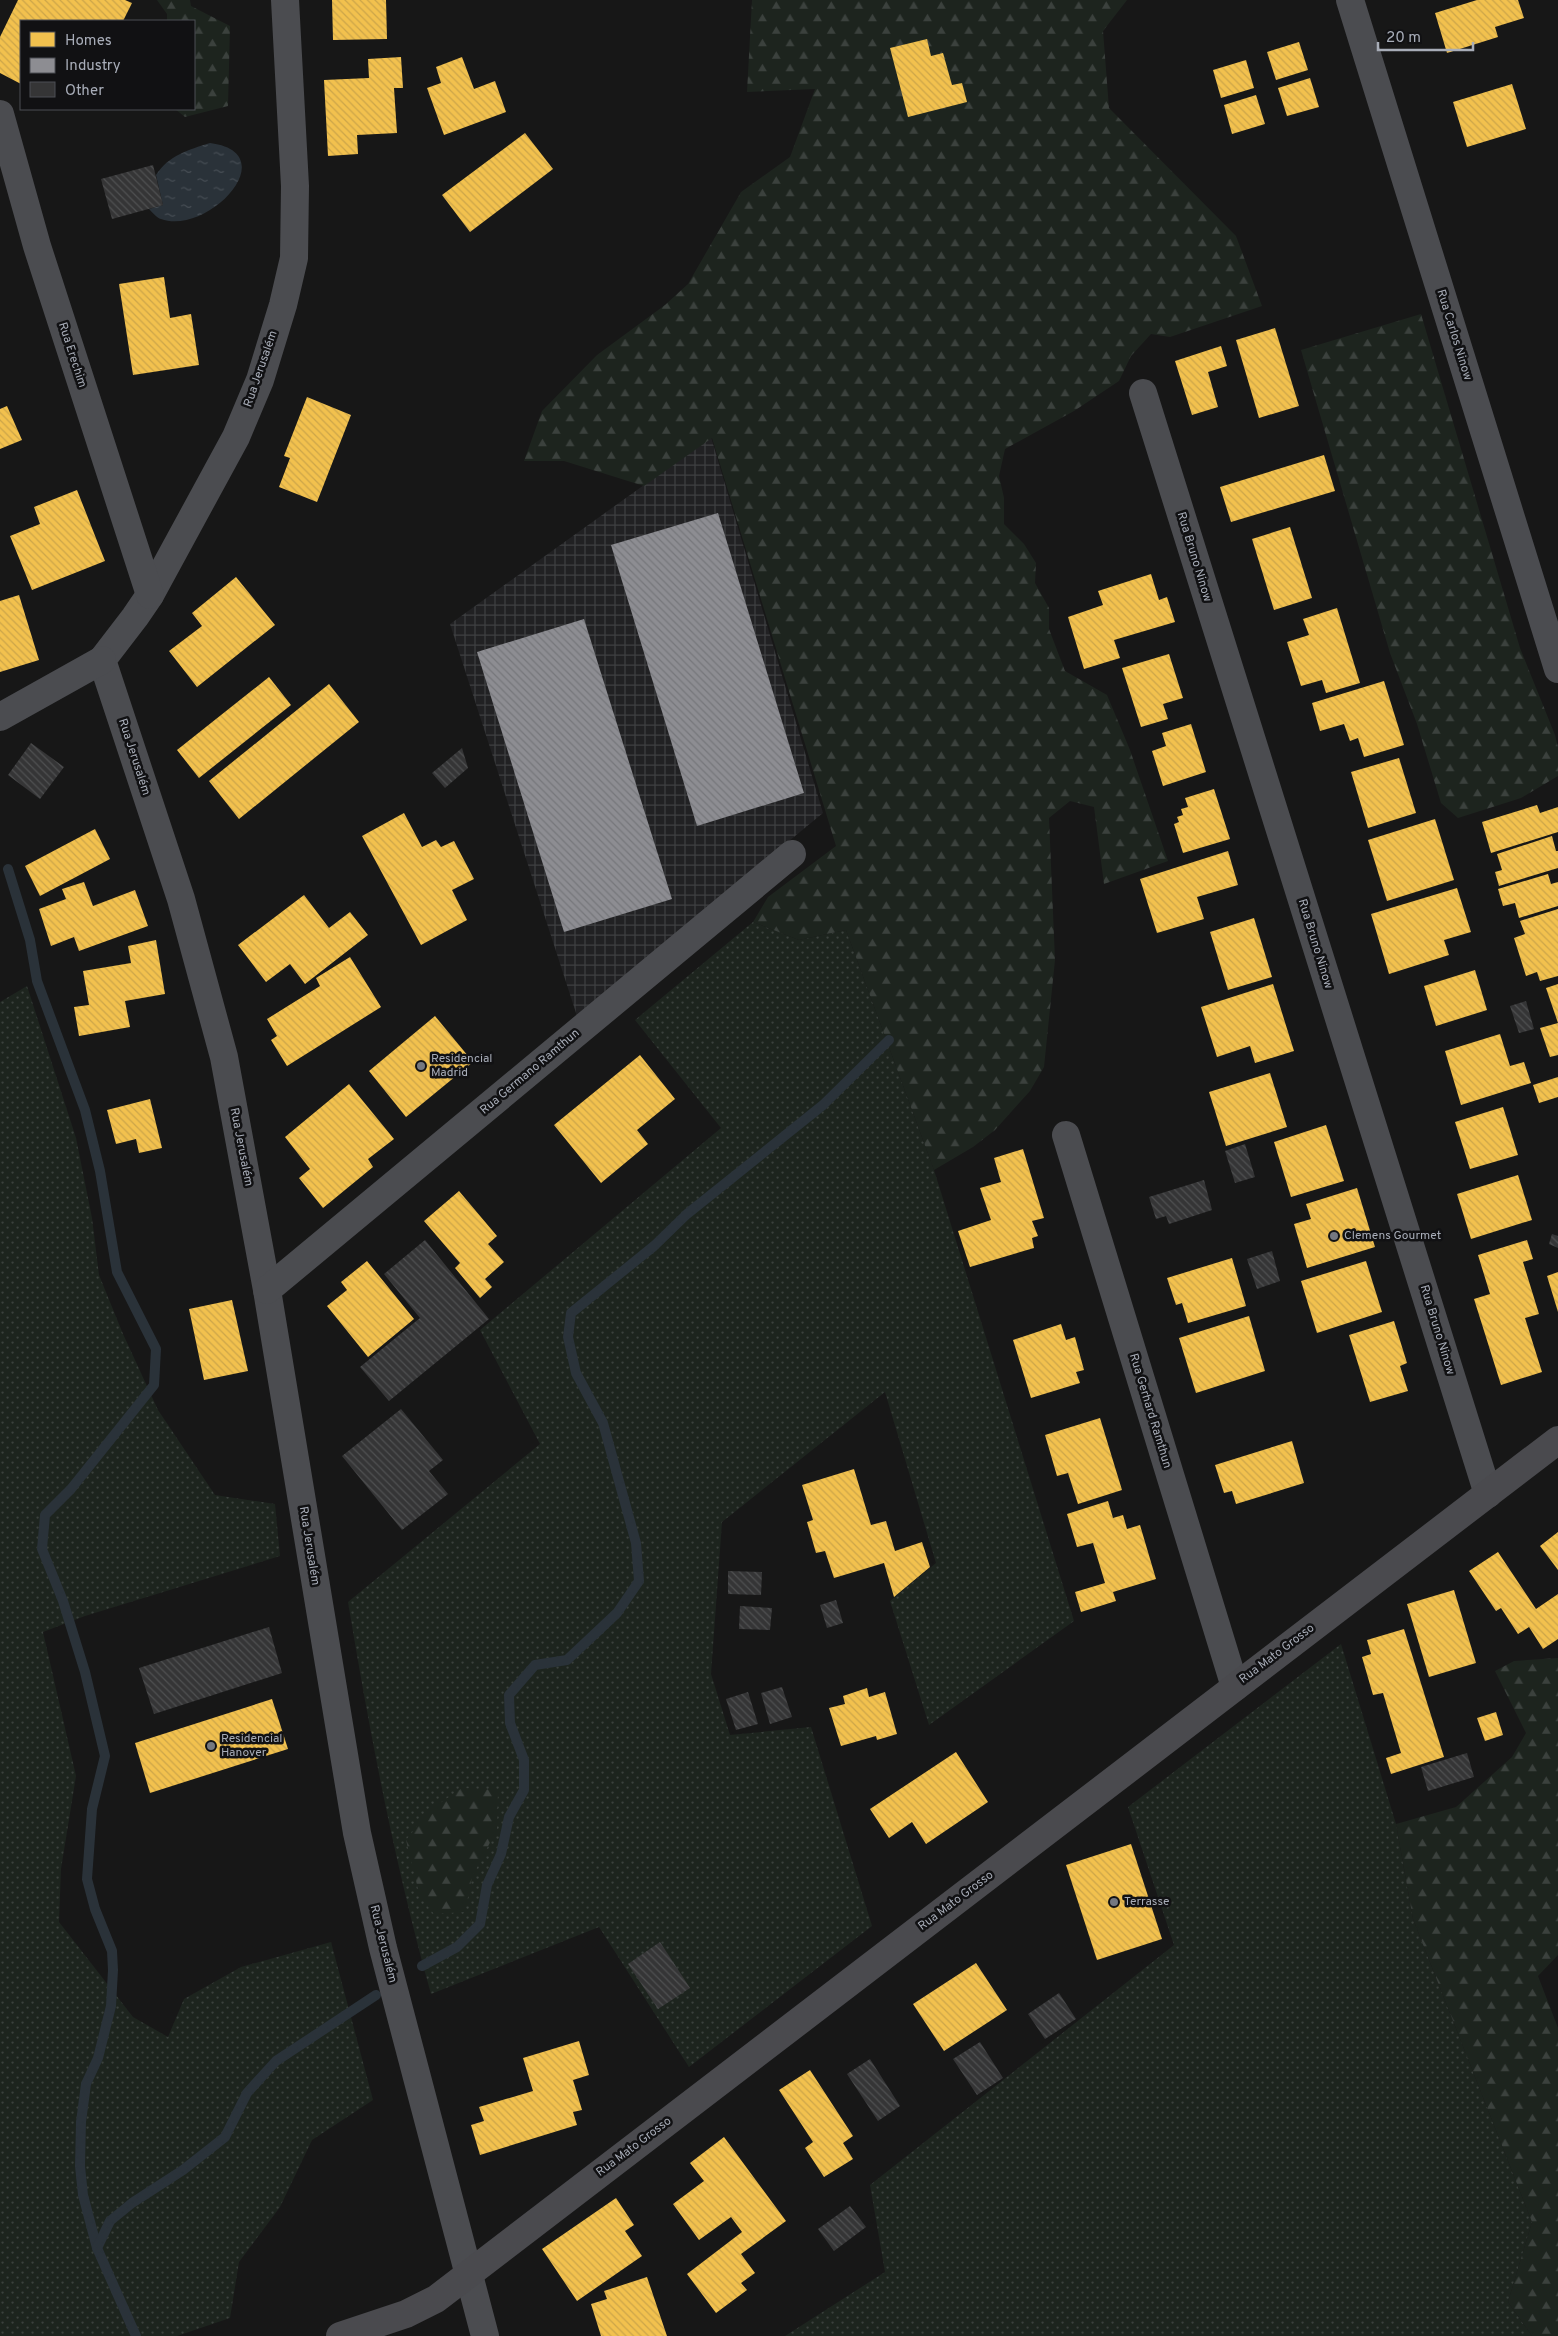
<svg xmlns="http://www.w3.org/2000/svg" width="1558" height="2336" font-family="Overpass,sans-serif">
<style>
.industrial{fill:url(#industrial-grid)}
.grass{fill:url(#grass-dots)}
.forest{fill:url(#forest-firs)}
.water{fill:url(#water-ripples)}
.homes{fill:url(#homes-back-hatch)}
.industry{fill:url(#industry-back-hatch)}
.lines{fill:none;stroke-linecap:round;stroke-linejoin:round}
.stream{stroke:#2a3239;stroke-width:10}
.building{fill:url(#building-back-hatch)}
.street{stroke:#4b4c50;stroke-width:28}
.secondary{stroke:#4a4a4e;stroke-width:28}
.poi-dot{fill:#757880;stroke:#111113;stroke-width:2}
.labels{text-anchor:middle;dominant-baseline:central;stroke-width:5;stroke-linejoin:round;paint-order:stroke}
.street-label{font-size:12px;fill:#a8adb8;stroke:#111113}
.poi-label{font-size:12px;fill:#a8adb8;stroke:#111113;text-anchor:start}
</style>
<defs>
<pattern id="industrial-grid" width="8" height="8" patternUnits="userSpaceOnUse" patternTransform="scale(1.25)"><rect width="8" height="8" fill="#212123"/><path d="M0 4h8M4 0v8" fill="none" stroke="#3e3f41"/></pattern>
<pattern id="grass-dots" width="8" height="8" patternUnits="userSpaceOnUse" patternTransform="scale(1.25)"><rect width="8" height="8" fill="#1d241e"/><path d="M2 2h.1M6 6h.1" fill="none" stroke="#3b413d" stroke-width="1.8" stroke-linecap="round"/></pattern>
<pattern id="forest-firs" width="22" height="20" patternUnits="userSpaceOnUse" patternTransform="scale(1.25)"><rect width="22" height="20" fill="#1d241e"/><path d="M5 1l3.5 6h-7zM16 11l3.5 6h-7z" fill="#3b413d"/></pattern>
<pattern id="water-ripples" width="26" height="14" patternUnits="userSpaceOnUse" patternTransform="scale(1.25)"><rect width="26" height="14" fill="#2a3239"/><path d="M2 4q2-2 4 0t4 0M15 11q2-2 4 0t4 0" fill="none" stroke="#464d54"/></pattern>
<pattern id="homes-back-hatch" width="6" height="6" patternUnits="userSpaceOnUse" patternTransform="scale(1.25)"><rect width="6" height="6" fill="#f2c14e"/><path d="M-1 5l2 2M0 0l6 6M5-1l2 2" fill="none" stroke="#cca549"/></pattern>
<pattern id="industry-back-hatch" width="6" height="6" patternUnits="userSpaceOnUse" patternTransform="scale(1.25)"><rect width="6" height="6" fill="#8d8d92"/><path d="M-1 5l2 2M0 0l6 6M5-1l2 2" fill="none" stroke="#76777b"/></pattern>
<pattern id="building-back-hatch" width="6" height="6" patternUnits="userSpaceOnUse" patternTransform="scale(1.25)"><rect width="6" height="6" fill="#353536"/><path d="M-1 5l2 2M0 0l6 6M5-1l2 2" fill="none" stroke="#4f5051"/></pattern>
</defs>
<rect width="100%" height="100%" fill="#171717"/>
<polygon class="industrial" points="711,437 823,813 577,1016 450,624"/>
<g class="grass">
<path d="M753,922L799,940L846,930L934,1170L1074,1621L929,1725L890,1601L936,1563L885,1392L722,1522L711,1674L730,1735L811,1727L872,1926L689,2067L599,1927L431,1994C395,1865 370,1735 348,1602L540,1444L480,1330L721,1128L635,1020Z"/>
<polygon points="27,986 76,1138 92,1218 99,1275 123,1334 158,1410 215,1495 275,1504 280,1556 85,1616 43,1632 76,1776 61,1869 59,1922 133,2017 168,2037 184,1999 241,1967 331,1942 373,2100 312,2140 280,2207 239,2262 230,2318 177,2336 0,2336 0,1002"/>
<polygon points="1341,1644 1396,1824 1413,1919 1532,2222 1508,2302 1532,2336 785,2336 885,2272 870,2185 1174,1945 1128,1807"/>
</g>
<g class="forest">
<polygon points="157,0 190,0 191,6 230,26 228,106 185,117 175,109 194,109 194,21 167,21 167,14"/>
<polygon points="752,0 1127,0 1103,31 1109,108 1236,236 1262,306 1170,337 1151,334 1131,356 1119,381 1074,411 1005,449 999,476 1004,498 1004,524 1024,544 1036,563 1035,583 1049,608 1049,629 1065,671 1107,695 1130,750 1168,861 1104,884 1094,807 1070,801 1049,818 1055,960 1044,1067 1030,1091 995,1130 973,1147 934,1170 846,930 799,940 753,922 768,897 836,846 712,438 644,486 564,461 524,461 542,411 597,355 665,305 688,284 741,192 790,157 815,89 747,92"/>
<polygon points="1421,314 1520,648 1555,735 1558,747 1558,776 1521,798 1458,818 1441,803 1417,724 1390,653 1301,350"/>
<polygon points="1558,1658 1558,1955 1538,1976 1558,2028 1558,2336 1532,2336 1508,2302 1532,2222 1413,1919 1396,1824 1456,1807 1512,1757 1526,1733 1495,1671 1514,1661"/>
<polygon points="462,1788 498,1790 497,1829 472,1877 465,1912 434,1914 420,1897 406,1840 430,1810"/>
</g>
<path class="water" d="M210,143C286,153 208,236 161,219C157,218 152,212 149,209L163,205L156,175C169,155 188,150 210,143Z"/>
<g class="homes">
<polygon points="18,0 125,0 132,3 123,21 21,21 21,84 0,73 0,37"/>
<polygon points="332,0 386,0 387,39 333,40"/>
<polygon points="1477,0 1518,0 1524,18 1495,27 1498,37 1447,53 1435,13"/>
<polygon points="927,39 931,56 943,53 952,85 962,83 967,102 908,117 890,48"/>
<polygon points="1299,42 1308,70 1276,80 1267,52"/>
<polygon points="401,57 403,88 394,88 397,133 357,135 358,154 328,156 324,80 369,78 368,59"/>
<polygon points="462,57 474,89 495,81 506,112 444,135 427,88 441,83 436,67"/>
<polygon points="1246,60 1254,88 1221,98 1213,70"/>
<polygon points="1310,78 1319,107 1287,116 1278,88"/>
<polygon points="1512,84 1526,129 1467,147 1453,102"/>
<polygon points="1256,95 1265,124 1232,134 1224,105"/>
<polygon points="525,133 553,169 470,232 442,195"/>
<polygon points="164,277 170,318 191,314 199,365 133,375 119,284"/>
<polygon points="1275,328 1299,406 1259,418 1236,340"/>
<polygon points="1221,346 1227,366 1208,372 1218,407 1192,415 1175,361"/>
<polygon points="307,397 351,415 317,502 279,487 290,458 284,456"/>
<polygon points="7,406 22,440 0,449 0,409"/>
<polygon points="1324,455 1335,491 1231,522 1220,487"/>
<polygon points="77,490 105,561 32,590 10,536 40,524 34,507"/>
<polygon points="1290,527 1312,598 1274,610 1252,539"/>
<polygon points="1151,574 1159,600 1167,597 1175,622 1114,640 1120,658 1084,669 1068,617 1103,605 1098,591"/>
<polygon points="236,577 275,625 197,687 169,651 202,626 192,613"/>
<polygon points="19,595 39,660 0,672 0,601"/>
<polygon points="1337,608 1360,683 1326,693 1322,680 1301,686 1287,642 1309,635 1303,619"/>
<polygon points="1169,654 1183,698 1163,704 1168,719 1141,727 1122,668"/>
<polygon points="269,677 291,705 199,778 177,750"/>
<polygon points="1384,681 1404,745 1364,757 1358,738 1350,741 1344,724 1320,731 1312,703"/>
<polygon points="329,684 359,722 239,819 209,781"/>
<polygon points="1191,724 1206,772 1163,786 1152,751 1166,746 1162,733"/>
<polygon points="1399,758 1416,813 1368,828 1351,772"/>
<polygon points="1214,789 1230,839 1183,853 1174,824 1179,822 1177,817 1183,815 1181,809 1188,807 1185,798"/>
<polygon points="1537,805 1540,813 1558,807 1558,832 1491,853 1482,822"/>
<polygon points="404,813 422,847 436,840 441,847 454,841 474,879 452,890 467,920 421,945 362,836"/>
<polygon points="1435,819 1454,880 1387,901 1368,840"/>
<polygon points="95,829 110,859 40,896 25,866"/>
<polygon points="1552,836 1556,851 1558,851 1558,868 1499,886 1495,872 1502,870 1497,854"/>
<polygon points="1228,851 1238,885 1197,897 1204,919 1157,933 1140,879"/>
<polygon points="1548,874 1551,884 1558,882 1558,906 1519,918 1515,903 1503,906 1498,889"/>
<polygon points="84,882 93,906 135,890 148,926 79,951 74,937 51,946 39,909 66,899 62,889"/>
<polygon points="1457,888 1471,932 1444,940 1449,955 1389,974 1371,914"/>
<polygon points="304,895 329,928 350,912 368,935 305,984 290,964 266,982 238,945"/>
<polygon points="1558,909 1558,976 1540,981 1537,972 1526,976 1514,938 1525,934 1520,921"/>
<polygon points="1254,918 1272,977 1228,990 1210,932"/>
<polygon points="156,940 165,994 125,1001 130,1027 79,1036 74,1007 89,1005 83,971 131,963 128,946"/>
<polygon points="350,957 381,1007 287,1066 271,1040 277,1036 267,1019 320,986 316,978"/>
<polygon points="1475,970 1487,1010 1436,1026 1424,986"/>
<polygon points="1273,984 1294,1051 1255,1063 1250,1046 1217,1057 1201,1007"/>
<polygon points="1558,984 1558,1023 1546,988"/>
<polygon points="435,1016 473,1062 406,1117 369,1071"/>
<polygon points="1558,1023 1558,1055 1550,1057 1540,1028"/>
<polygon points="1500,1034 1510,1066 1524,1062 1531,1083 1461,1105 1445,1051"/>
<polygon points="640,1055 675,1099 637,1130 648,1144 601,1183 554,1125"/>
<polygon points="1270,1073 1287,1127 1226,1146 1209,1092"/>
<polygon points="1558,1077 1558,1097 1539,1103 1533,1085"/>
<polygon points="349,1084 394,1139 368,1159 373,1167 323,1208 299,1178 310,1169 285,1137"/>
<polygon points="150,1099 162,1148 139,1153 136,1139 116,1144 107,1110"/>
<polygon points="1503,1107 1518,1155 1470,1169 1455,1122"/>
<polygon points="1326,1125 1344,1181 1291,1197 1274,1142"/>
<polygon points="1023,1149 1044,1218 1032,1221 1038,1236 1032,1238 1034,1248 970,1267 958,1231 991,1220 980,1188 1001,1182 994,1158"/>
<polygon points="1518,1175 1532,1220 1471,1239 1457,1194"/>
<polygon points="1357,1188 1375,1247 1307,1268 1294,1224 1311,1219 1306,1204"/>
<polygon points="459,1191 497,1236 488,1244 504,1262 485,1279 492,1287 480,1298 455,1268 460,1263 424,1221"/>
<polygon points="1527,1240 1533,1259 1523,1262 1539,1314 1525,1318 1542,1372 1501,1385 1474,1299 1490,1294 1478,1255"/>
<polygon points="1232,1258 1246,1306 1188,1323 1182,1303 1176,1305 1167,1278"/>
<polygon points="367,1261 414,1319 368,1357 327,1306 347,1290 341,1282"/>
<polygon points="1366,1261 1382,1312 1317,1333 1301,1281"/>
<polygon points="1558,1272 1558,1312 1547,1276"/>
<polygon points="232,1300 248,1371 204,1380 189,1309"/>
<polygon points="1249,1316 1265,1371 1196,1393 1179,1338"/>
<polygon points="1394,1321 1407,1363 1400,1366 1408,1391 1370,1402 1349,1335"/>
<polygon points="1061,1324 1066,1340 1075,1337 1084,1370 1076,1372 1080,1383 1031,1398 1013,1340"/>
<polygon points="1100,1418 1122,1490 1078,1504 1068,1473 1057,1476 1045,1435"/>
<polygon points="1292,1441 1304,1483 1236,1504 1232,1491 1224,1493 1215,1465"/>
<polygon points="854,1469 871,1525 886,1521 895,1551 922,1542 930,1567 894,1597 884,1563 834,1578 825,1551 816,1553 807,1522 813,1520 802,1485"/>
<polygon points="1108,1501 1113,1518 1123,1515 1127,1529 1140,1525 1156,1579 1113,1592 1116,1601 1081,1612 1075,1592 1105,1583 1093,1543 1077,1547 1067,1514"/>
<polygon points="1558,1532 1558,1570 1540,1546"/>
<polygon points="1498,1552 1536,1609 1558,1594 1558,1639 1543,1649 1529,1627 1518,1634 1501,1608 1496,1611 1469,1571"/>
<polygon points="1454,1590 1476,1663 1429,1677 1407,1604"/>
<polygon points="1404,1629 1444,1757 1391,1774 1386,1758 1401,1753 1383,1693 1373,1695 1362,1657 1371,1654 1367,1640"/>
<polygon points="867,1688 869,1697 885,1692 897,1734 877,1740 876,1736 841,1746 829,1708 845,1704 843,1696"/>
<polygon points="272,1699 288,1749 150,1793 135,1743"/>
<polygon points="1496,1712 1503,1735 1485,1741 1477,1718"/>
<polygon points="956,1752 988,1802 926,1844 912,1822 889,1838 870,1809"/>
<polygon points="1131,1844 1162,1939 1097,1960 1066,1865"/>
<polygon points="976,1963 1007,2010 944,2051 913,2004"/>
<polygon points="579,2041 589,2075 573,2080 582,2110 573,2112 577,2125 480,2155 471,2125 484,2121 479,2107 533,2091 523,2058"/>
<polygon points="810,2070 853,2136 843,2143 853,2159 824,2177 805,2148 813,2142 779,2090"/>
<polygon points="724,2137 786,2221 741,2254 755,2273 741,2283 747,2290 716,2313 687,2274 742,2232 731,2217 699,2240 673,2204 704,2181 690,2163"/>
<polygon points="616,2198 634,2225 625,2231 642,2256 577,2301 542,2249"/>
<polygon points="647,2277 667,2336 601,2336 591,2304 607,2299 604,2291"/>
</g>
<g class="industry">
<polygon points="718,513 804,793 697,826 611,545"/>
<polygon points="584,619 672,899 564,932 477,652"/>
</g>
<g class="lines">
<g class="stream">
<polyline points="8,869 30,940 37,981 85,1110 100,1171 117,1272 156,1349 154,1385 71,1489 45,1515 42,1549 63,1601 85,1672 105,1756 92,1809 87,1879 95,1909 112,1951 113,1970 111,2006 98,2058 86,2084 81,2122 80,2166 83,2195 97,2248 136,2336"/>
<polyline points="422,1966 457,1947 480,1924 487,1885 501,1854 509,1817 524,1790 524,1760 510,1723 509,1695 535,1665 567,1660 617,1613 639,1581 636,1543 603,1423 576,1373 568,1337 571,1313 654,1246 687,1214 823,1105 889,1040"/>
<polyline points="97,2248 110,2221 132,2203 183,2170 225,2137 247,2093 276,2061 376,1995"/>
</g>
</g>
<g class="building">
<polygon points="153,165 163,205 112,219 101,179"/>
<polygon points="31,743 64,767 40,799 8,775"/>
<polygon points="462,748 468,768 445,788 432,773"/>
<polygon points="1526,1001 1534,1029 1519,1033 1510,1006"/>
<polygon points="1245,1144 1255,1177 1235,1183 1225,1151"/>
<polygon points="1204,1180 1212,1210 1169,1224 1166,1216 1156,1219 1149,1197"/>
<polygon points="1552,1234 1558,1236 1558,1248 1549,1244"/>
<polygon points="425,1240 489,1319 389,1401 360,1367 420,1318 384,1274"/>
<polygon points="1272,1251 1280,1281 1257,1289 1247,1259"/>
<polygon points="401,1409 443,1460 429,1471 448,1494 402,1530 342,1456"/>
<polygon points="728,1571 762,1572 761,1595 728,1594"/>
<polygon points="836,1600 843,1623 827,1628 820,1605"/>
<polygon points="740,1606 772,1608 770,1630 739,1629"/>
<polygon points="269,1627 282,1673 154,1714 139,1668"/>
<polygon points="782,1687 792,1717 770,1724 761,1693"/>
<polygon points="748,1692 758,1724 736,1730 726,1699"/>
<polygon points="1467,1753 1474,1777 1428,1791 1421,1767"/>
<polygon points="660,1942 690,1988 658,2009 628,1964"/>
<polygon points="1059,1993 1076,2019 1045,2039 1028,2014"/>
<polygon points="980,2042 1003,2078 977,2095 953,2059"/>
<polygon points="870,2059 900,2106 878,2121 847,2074"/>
<polygon points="850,2206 866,2227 834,2251 818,2229"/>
</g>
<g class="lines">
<g class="street">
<polyline points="285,0 295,186 294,258 283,305 260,380 236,437 150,595 135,617 102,660 181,899 224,1057 267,1290 357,1833 383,1948 485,2336"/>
<polyline points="1350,0 1558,669"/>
<polyline points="0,114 37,246 150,595"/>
<polyline points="1143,393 1488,1494"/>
<polyline points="0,717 102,660"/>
<polyline points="1066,1135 1235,1687"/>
<polyline points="267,1290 792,854"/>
</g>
<polyline class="secondary" points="340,2336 406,2314 436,2299 1558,1440"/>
</g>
<g class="poi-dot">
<circle cx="421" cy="1066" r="5"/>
<circle cx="1334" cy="1236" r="5"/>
<circle cx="211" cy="1746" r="5"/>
<circle cx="1114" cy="1902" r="5"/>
</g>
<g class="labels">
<g class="street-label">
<text transform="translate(1454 335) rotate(73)">Rua Carlos Ninow</text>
<text transform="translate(72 355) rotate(72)">Rua Erechim</text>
<text transform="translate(261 369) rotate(-71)">Rua Jerusalém</text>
<text transform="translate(1194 557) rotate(73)">Rua Bruno Ninow</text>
<text transform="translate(134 757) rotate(72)">Rua Jerusalém</text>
<text transform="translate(1315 944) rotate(73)">Rua Bruno Ninow</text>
<text transform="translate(530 1072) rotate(-40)">Rua Germano Ramthun</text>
<text transform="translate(241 1147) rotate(79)">Rua Jerusalém</text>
<text transform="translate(1437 1330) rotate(73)">Rua Bruno Ninow</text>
<text transform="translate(1150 1411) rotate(73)">Rua Gerhard Ramthun</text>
<text transform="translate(309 1546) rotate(81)">Rua Jerusalém</text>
<text transform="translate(1277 1654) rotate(-37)">Rua Mato Grosso</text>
<text transform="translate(956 1901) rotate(-37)">Rua Mato Grosso</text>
<text transform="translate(383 1944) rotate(76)">Rua Jerusalém</text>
<text transform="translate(634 2147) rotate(-37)">Rua Mato Grosso</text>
</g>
<g class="poi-label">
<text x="431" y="1059">Residencial<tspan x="431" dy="14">Madrid</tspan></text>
<text x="1344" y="1236">Clemens Gourmet</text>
<text x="221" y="1739">Residencial<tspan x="221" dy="14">Hanover</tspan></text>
<text x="1124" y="1902">Terrasse</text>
</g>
</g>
<rect x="20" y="20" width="175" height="90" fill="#111113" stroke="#4d4f55"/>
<rect x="30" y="32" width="25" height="15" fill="#f2c14e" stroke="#4d4f55"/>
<text x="65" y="45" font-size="15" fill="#a8adb8">Homes</text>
<rect x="30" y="58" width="25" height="15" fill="#8d8d92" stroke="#4d4f55"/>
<text x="65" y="70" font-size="15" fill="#a8adb8">Industry</text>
<rect x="30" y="82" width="25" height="15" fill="#353536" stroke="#4d4f55"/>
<text x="65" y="95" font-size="15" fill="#a8adb8">Other</text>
<path d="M1378 42v8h95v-8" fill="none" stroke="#a8adb8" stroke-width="2.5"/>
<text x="1386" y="42" font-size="15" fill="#a8adb8" stroke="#111113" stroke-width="4" paint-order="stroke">20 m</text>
</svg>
